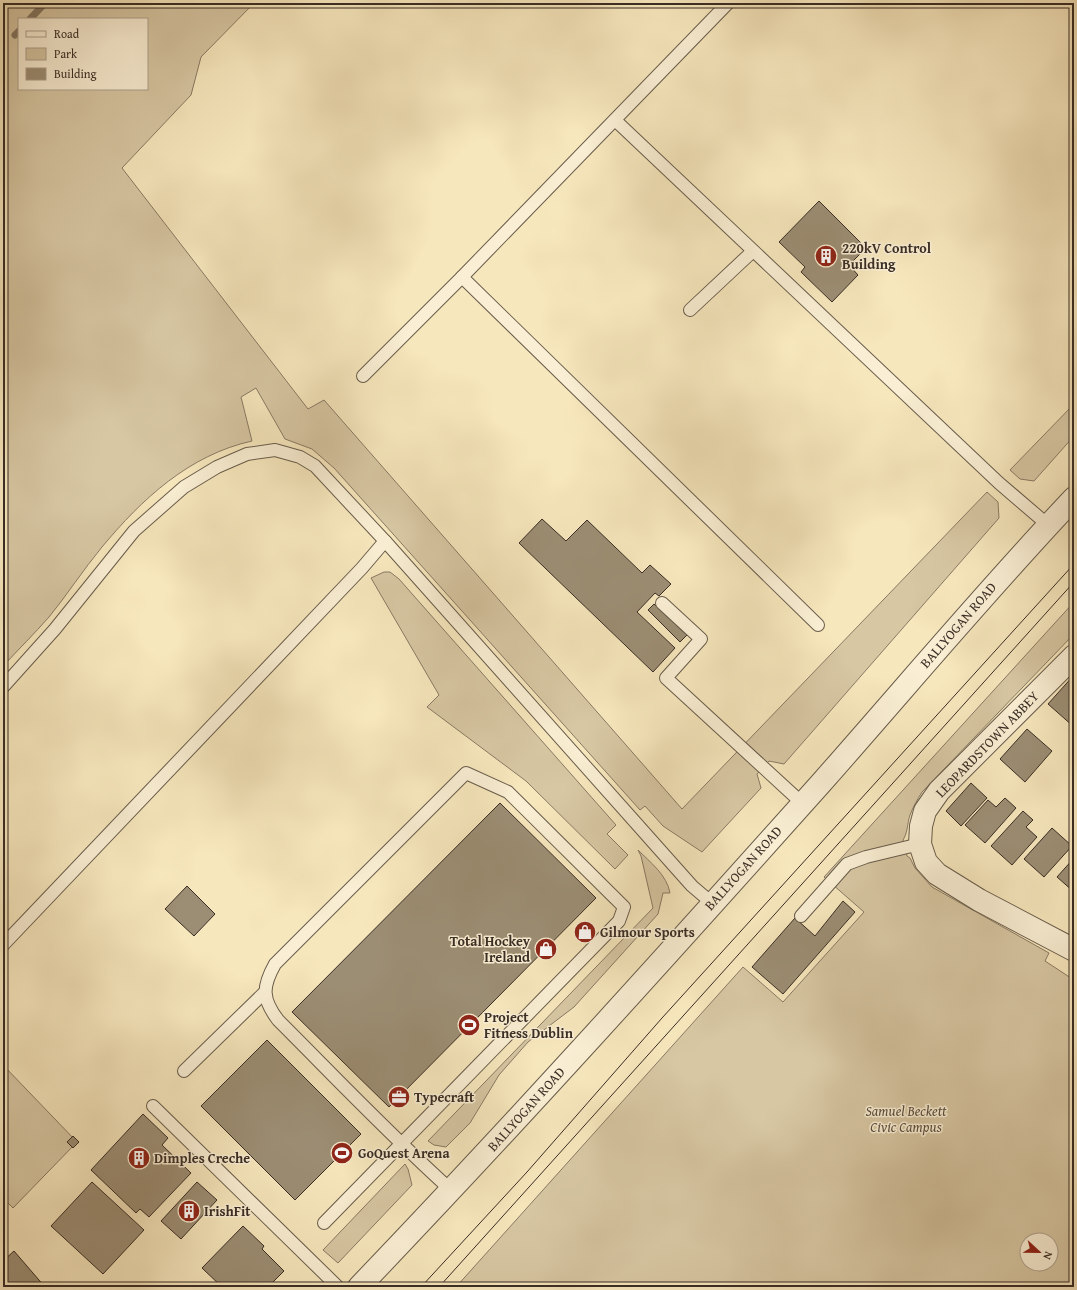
<svg xmlns="http://www.w3.org/2000/svg" width="1077" height="1290" font-family="'Gentium Book Plus',serif">
<style>
.green{fill:#d7c7a3;stroke:#887a64;fill-rule:evenodd}
.lines{fill:none;stroke-linecap:round;stroke-linejoin:round}
.stream{stroke:#847761;stroke-width:7}
.building{fill:#9c8e74;stroke:#392d25}
.service-casing{stroke:#685c4b;stroke-width:14}
.minor-casing{stroke:#685c4b;stroke-width:24}
.tertiary-casing{stroke:#685c4b;stroke-width:24}
.service{stroke:#faefd4;stroke-width:12}
.minor{stroke:#faefd4;stroke-width:22}
.tertiary{stroke:#faefd4;stroke-width:22}
.tram{stroke:#392d25;stroke-width:1}
.labels{text-anchor:middle;dominant-baseline:central;stroke-width:3;stroke-linejoin:round;paint-order:stroke}
.poi-label{font-size:14px;font-weight:bold;fill:#392d25;stroke:#faefd4;text-anchor:start}
.street-label{font-size:14px;fill:#392d25;stroke:#faefd4}
.park-label{font-size:14px;font-style:italic;fill:#594c3e;stroke:#faefd4}
</style>
<rect width="100%" height="100%" fill="#f7e7bd"/>
<filter id="stains"><feTurbulence type="fractalNoise" baseFrequency=".005" numOctaves="4"/><feColorMatrix values="0 0 0 0 .2 0 0 0 0 .09 0 0 0 0 .02 0 0 0 .5 -.17"/></filter>
<radialGradient id="worn" r=".72"><stop offset=".6" stop-color="#630" stop-opacity="0"/><stop offset="1" stop-color="#630" stop-opacity=".3"/></radialGradient>
<g class="green">
<path d="M3,3H254L201,57L191,95L122,168L308,409L324,400L682,809L987,492L998,502L999,518L784,764L769,761L757,774L761,788L702,852L663,826L645,806L640,810L334,468L312,449L285,439L256,388L241,397L252,441C189,455 142,499 102,547C83,570 67,595 49,617C34,634 18,650 3,666ZM19,19H147V89H19Z"/>
<polygon points="1073,405 1074,436 1034,481 1020,479 1010,470"/>
<polygon points="384,572 390,572 399,579 616,825 607,834 628,855 615,869 526,781 427,707 439,695 371,578"/>
<path d="M1074,602V634L922,792C917,800 913,807 910,815C907,824 908,832 903,840L907,856L910,858L915,868L932,887L1049,953L1045,961L1074,980V1287H456L743,967L783,1002L864,912L824,877ZM1027,1240H1051V1264H1027Z"/>
<path d="M638,850C650,862 667,875 670,893H663L658,914L574,1007L528,1042L499,1075L470,1123L446,1147L434,1145L428,1141L653,908L641,856Z"/>
<polygon points="3,1065 77,1142 13,1208 3,1198"/>
<polygon points="405,1164 408,1169 412,1185 338,1263 323,1250"/>
</g>
<g class="lines">
<g class="stream">
<polyline points="30,19 45,3"/>
<polyline points="15,35 19,31"/>
</g>
</g>
<g class="building">
<polygon points="819,201 866,248 849,265 858,275 832,302 801,272 805,267 779,242"/>
<polygon points="542,519 566,541 587,520 642,573 650,565 671,584 659,596 655,593 637,612 675,648 653,672 519,543"/>
<polygon points="654,604 687,635 680,642 648,610"/>
<polygon points="1074,675 1074,727 1048,704"/>
<polygon points="1027,729 1052,751 1025,782 1000,759"/>
<polygon points="971,783 987,798 961,826 946,811"/>
<polygon points="1005,798 1016,808 985,843 965,825 988,800 996,807"/>
<polygon points="500,803 596,898 389,1107 292,1012"/>
<polygon points="1023,811 1033,820 1026,827 1037,837 1012,865 991,846"/>
<polygon points="1052,828 1072,846 1044,877 1024,859"/>
<polygon points="1074,858 1074,892 1057,877"/>
<polygon points="187,886 215,914 194,936 165,909"/>
<polygon points="843,901 855,912 783,994 752,967 795,918 815,936"/>
<polygon points="267,1040 361,1134 295,1200 201,1106"/>
<polygon points="143,1114 168,1138 162,1145 191,1173 149,1217 140,1209 136,1213 91,1170"/>
<polygon points="73,1136 79,1142 73,1148 67,1142"/>
<polygon points="92,1182 144,1230 103,1274 51,1226"/>
<polygon points="197,1182 217,1200 181,1239 161,1221"/>
<polygon points="243,1226 264,1246 262,1249 284,1271 268,1287 222,1287 202,1268"/>
<polygon points="14,1251 45,1287 3,1287 3,1261"/>
</g>
<g class="lines">
<g class="service-casing">
<g id="service">
<polyline points="615,120 999,483 1048,525"/>
<polyline points="462,277 818,625"/>
<polyline points="690,310 753,251"/>
<polyline points="363,376 462,277 728,3"/>
<polyline points="662,603 701,639 666,678 802,803"/>
<polyline points="3,687 55,629 134,531 184,487 217,467 247,454 275,450 300,457 315,466 385,541 692,886 712,903"/>
<polyline points="801,916 847,864 866,857 920,844"/>
<polyline points="3,945 362,568 385,541"/>
<polyline points="184,1071 265,992"/>
<polyline points="153,1106 338,1287"/>
<path d="M324,1223L619,921L624,907L508,792L466,773L275,964C262,987 262,999 278,1020C335,1077 391,1136 451,1190"/>
</g>
</g>
<g class="minor-casing">
<polyline id="minor" points="1074,656 939,791 925,811 921,826 920,844 926,862 937,874 979,900 1074,950"/>
</g>
<g class="tertiary-casing">
<path id="tertiary" d="M359,1287C517,1122 670,952 822,782C906,687 987,590 1074,498"/>
</g>
<use href="#service" class="service"/>
<use href="#minor" class="minor"/>
<use href="#tertiary" class="tertiary"/>
<g class="tram">
<polyline points="421,1287 527,1172 662,1018 1074,564"/>
<polyline points="439,1287 1074,582"/>
</g>
</g>
<defs>
<g id="building-disc" transform="scale(1.15)"><circle r="9.5" fill="#8f2418" stroke="#faefd4"/><path d="M-4-6H4V6H1V3H-1V6H-4ZM-2.5-4.3h1.7v1.8h-1.7ZM.8-4.3h1.7v1.8H.8ZM-2.5-1h1.7V.8h-1.7ZM.8-1h1.7V.8H.8Z" fill="#fff"/></g>
<g id="shop-disc" transform="scale(1.15)"><circle r="9.5" fill="#8f2418" stroke="#faefd4"/><path d="M-5-2.5h2.3a2.7 3.5 0 0 1 5.4 0H5L5.5 6h-11ZM-1.5-2.5h3a1.5 2.3 0 0 0-3 0Z" fill="#fff"/></g>
<g id="stadium-disc" transform="scale(1.15)"><circle r="9.5" fill="#8f2418" stroke="#faefd4"/><path d="M0-5a6.5 5 0 1 0 0 10a6.5 5 0 1 0 0-10ZM-3.5-1.8h7v3.6h-7Z" fill="#fff"/></g>
<g id="office-disc" transform="scale(1.15)"><circle r="9.5" fill="#8f2418" stroke="#faefd4"/><path d="M-6-3h4V-5.5h4V-3h4V5H-6ZM-1-4.5V-3h2v-1.5ZM-6 0V1H6V0Z" fill="#fff"/></g>
</defs>
<g fill-rule="evenodd">
<use href="#building-disc" x="826" y="256"/>
<use href="#shop-disc" x="585" y="932"/>
<use href="#shop-disc" x="546" y="949"/>
<use href="#stadium-disc" x="469" y="1025"/>
<use href="#office-disc" x="399" y="1097"/>
<use href="#stadium-disc" x="342" y="1153"/>
<use href="#building-disc" x="139" y="1158"/>
<use href="#building-disc" x="189" y="1211"/>
</g>
<g class="labels">
<g class="poi-label">
<text x="842" y="248">220kV Control<tspan x="842" dy="16">Building</tspan></text>
<text x="600" y="932">Gilmour Sports</text>
<text x="530" y="941" text-anchor="end">Total Hockey<tspan x="530" dy="16">Ireland</tspan></text>
<text x="484" y="1017">Project<tspan x="484" dy="16">Fitness Dublin</tspan></text>
<text x="414" y="1097">Typecraft</text>
<text x="358" y="1153">GoQuest Arena</text>
<text x="154" y="1158">Dimples Creche</text>
<text x="204" y="1211">IrishFit</text>
</g>
<g class="street-label">
<text transform="translate(958 625) rotate(-49)">BALLYOGAN ROAD</text>
<text transform="translate(987 744) rotate(-46)">LEOPARDSTOWN ABBEY</text>
<text transform="translate(743 868) rotate(-48)">BALLYOGAN ROAD</text>
<text transform="translate(526 1109) rotate(-48)">BALLYOGAN ROAD</text>
</g>
<g class="park-label">
<text x="906" y="1111">Samuel Beckett<tspan x="906" dy="16">Civic Campus</tspan></text>
</g>
</g>
<rect width="1077" height="1290" fill="none" stroke="#f7e7bd" stroke-width="16"/>
<rect x="4" y="4" width="1069" height="1282" fill="none" stroke="#392d25" stroke-width="2"/>
<rect x="8" y="8" width="1061" height="1274" fill="none" stroke="#392d25"/>
<rect x="18" y="18" width="130" height="72" fill="#faefd4" stroke="#ada18e"/>
<rect x="26" y="31" width="20" height="6" fill="#faefd4" stroke="#ada18e"/>
<text x="54" y="38" font-size="12" fill="#392d25">Road</text>
<rect x="26" y="48" width="20" height="12" fill="#d7c7a3" stroke="#ada18e"/>
<text x="54" y="58" font-size="12" fill="#392d25">Park</text>
<rect x="26" y="68" width="20" height="12" fill="#9c8e74" stroke="#ada18e"/>
<text x="54" y="78" font-size="12" fill="#392d25">Building</text>
<g transform="translate(1039 1252) rotate(112)"><circle r="19" fill="#faefd4" stroke="#ada18e"/>
<path d="M0-3L7 15L0 10L-7 15Z" fill="#8f2418"/>
<text y="-6" font-size="11" font-weight="bold" text-anchor="middle" fill="#392d25">N</text>
</g>
<rect width="100%" height="100%" filter="url(#stains)"/>
<rect width="100%" height="100%" fill="url(#worn)"/>
</svg>
